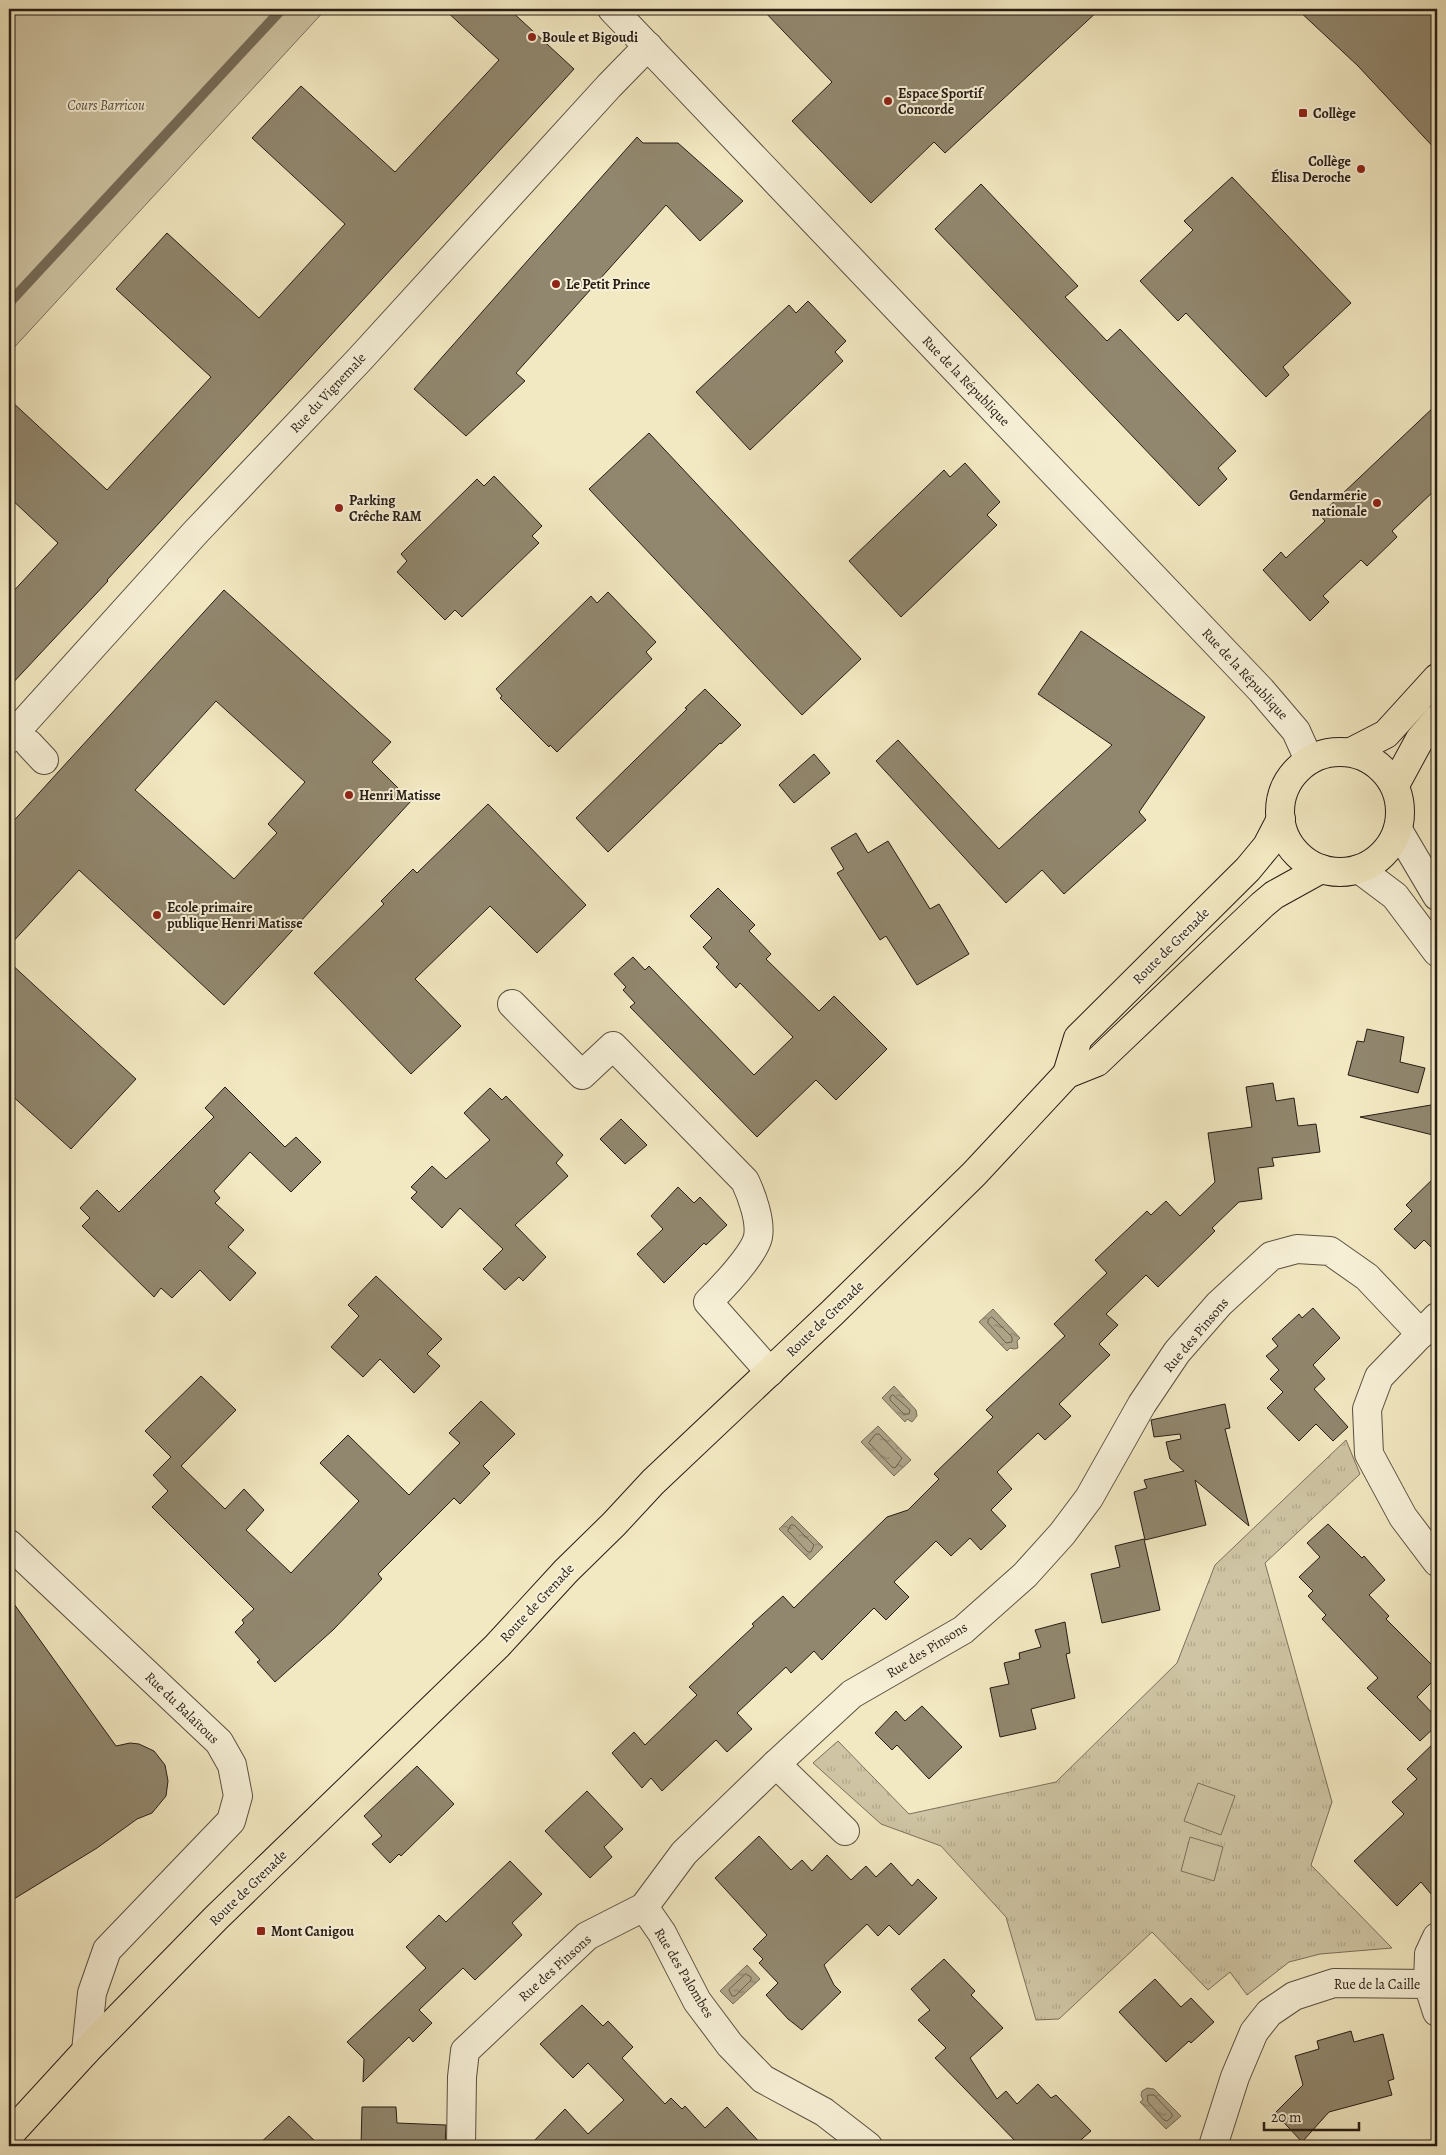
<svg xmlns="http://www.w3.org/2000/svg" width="1446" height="2155" font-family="Alegreya,serif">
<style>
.grass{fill:url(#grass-tufts);stroke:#7b715c}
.green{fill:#cfc5a4;stroke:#7b715c}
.water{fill:url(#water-ripples);stroke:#776d59}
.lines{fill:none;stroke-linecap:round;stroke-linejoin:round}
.shore{stroke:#6a604e;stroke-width:1}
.stream{stroke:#776d59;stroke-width:10}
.building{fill:#91876e;stroke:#271d15;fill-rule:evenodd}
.minor-casing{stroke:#5a5040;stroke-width:30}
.major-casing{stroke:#271d15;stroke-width:30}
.minor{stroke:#f7f0d7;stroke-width:28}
.major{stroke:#f2e8c1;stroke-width:28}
.poi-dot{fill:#8f2418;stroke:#f7f0d7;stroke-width:2}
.labels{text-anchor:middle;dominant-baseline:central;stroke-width:4;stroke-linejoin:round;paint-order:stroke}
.poi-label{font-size:14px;font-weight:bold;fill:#271d15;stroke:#f7f0d7;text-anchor:start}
.park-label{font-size:14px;font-style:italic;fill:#594f40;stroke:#f7f0d7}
.street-label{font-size:14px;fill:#271d15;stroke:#f7f0d7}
</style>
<defs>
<pattern id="grass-tufts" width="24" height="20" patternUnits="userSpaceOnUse" patternTransform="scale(1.25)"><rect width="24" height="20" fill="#cfc5a4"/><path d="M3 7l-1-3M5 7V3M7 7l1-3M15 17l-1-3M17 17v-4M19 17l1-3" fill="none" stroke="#b2a98c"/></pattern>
<pattern id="water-ripples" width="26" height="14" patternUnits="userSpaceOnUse" patternTransform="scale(1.25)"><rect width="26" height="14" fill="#ada387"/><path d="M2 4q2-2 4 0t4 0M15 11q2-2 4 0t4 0" fill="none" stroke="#8d846d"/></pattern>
</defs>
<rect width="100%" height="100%" fill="#f2e8c1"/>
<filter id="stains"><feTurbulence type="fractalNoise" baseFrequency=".004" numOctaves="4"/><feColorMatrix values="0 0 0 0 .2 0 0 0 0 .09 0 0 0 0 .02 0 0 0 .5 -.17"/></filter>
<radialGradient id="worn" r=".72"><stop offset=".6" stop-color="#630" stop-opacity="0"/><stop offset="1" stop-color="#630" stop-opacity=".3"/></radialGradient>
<polygon class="grass" points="1346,1440 1360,1474 1265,1563 1332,1802 1311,1865 1392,1948 1320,1954 1289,1962 1247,1995 1230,1972 1208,1990 1152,1932 1059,2019 1036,2020 1006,1917 941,1846 881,1824 813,1763 838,1741 909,1814 1056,1782 1177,1663 1215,1565"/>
<g class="green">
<polygon points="9,9 326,9 9,353"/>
<polygon points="1198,1783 1235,1796 1221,1835 1184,1821"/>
<polygon points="1190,1837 1223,1847 1214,1881 1181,1871"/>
</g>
<g class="water">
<polygon points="993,1309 1020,1338 1017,1341 1018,1348 1014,1349 1010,1348 1007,1351 979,1322"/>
<polygon points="894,1386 916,1410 917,1416 912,1422 907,1419 905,1422 882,1398"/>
<polygon points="878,1426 911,1460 894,1476 861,1442"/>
<polygon points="792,1516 823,1547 810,1560 779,1529"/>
<polygon points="747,1965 760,1979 733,2004 720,1991"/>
<polygon points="1147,2088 1154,2089 1181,2116 1166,2129 1140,2102 1143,2100 1141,2095 1142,2091"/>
</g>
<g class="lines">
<g class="shore">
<polygon points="992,1317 1012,1337 1012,1342 1006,1343 988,1323 988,1320"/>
<polygon points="893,1395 910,1410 909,1414 904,1414 890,1400 890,1397"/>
<polygon points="876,1434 879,1434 902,1458 895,1468 892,1467 869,1443"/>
<polygon points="791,1525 794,1525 814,1545 811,1552 808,1552 788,1531"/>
<polygon points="746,1974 751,1977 751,1980 735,1996 732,1996 729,1990"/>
<polygon points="1148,2095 1154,2095 1172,2114 1172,2117 1167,2121 1164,2120 1148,2102"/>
</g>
<polyline class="stream" points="9,303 282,9"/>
</g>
<g class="building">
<polygon points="444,9 509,9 574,69 107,580 108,581 9,687 9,596 58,543 9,497 9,399 107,490 211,377 116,289 167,233 259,318 345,224 252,138 301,86 395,172 499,60"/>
<polygon points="762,9 1100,9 945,153 934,142 871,203 792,121 832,82"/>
<polygon points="1297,9 1437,9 1437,151 1358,66"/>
<polygon points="637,137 643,143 678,143 743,201 700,241 666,205 516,373 525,381 466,436 414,389"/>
<polygon points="1232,177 1351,303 1283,367 1289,375 1266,397 1186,313 1178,321 1140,281 1193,230 1184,221"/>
<polygon points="981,184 1078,286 1065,297 1107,341 1120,329 1236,451 1218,468 1227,479 1199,506 935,229"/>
<polygon points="808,301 846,341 835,352 843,361 750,450 696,392 789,305 796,313"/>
<polygon points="1437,404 1437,488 1392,531 1397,537 1367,566 1361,560 1323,596 1329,602 1310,621 1263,570 1281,552 1286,558 1325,521 1320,515"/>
<polygon points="649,433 861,659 802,715 589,489"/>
<polygon points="965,463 1000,502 987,515 997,525 901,617 849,561 944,470 950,477"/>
<polygon points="494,476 542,526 532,536 539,543 462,617 455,610 445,620 397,572 407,561 401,554 477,479 484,486"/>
<path d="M224,590L391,742L372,762L411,801L224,1005L79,870L9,946V826ZM216,701L305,782L268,824L277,833L234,879L135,790Z"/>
<polygon points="608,592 656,642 646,652 652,659 557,752 550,745 549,747 500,698 502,696 496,689 591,596 597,603"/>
<polygon points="1081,631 1205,717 1139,812 1146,820 1064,894 1042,870 1006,903 876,761 898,740 999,849 1112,745 1038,694"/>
<polygon points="705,689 741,725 721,744 720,743 608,852 576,818 687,709 685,708"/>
<polygon points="814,754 830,773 794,803 779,785"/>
<polygon points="488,804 586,905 537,953 490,906 415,979 461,1026 411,1074 314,973 384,904 381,901 413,869 417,873"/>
<polygon points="856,833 868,853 888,841 930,909 939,904 969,954 917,985 886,936 880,940 837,873 844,869 831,848"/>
<polygon points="718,888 755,925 749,931 771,954 766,959 819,1011 834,996 887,1049 836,1100 816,1080 757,1137 630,1007 635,1003 623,990 626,987 614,974 633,957 645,970 649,966 754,1075 793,1037 740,983 736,988 716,967 719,964 703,947 712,938 690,916"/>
<polygon points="9,962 136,1079 71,1149 9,1093"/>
<polygon points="1367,1029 1404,1037 1400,1062 1425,1068 1418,1093 1348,1075 1357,1041 1364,1042"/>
<polygon points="1273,1083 1276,1101 1294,1098 1298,1126 1316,1124 1320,1152 1272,1158 1274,1166 1258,1168 1262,1199 1239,1202 1212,1228 1215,1231 1158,1287 1146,1275 1106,1314 1118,1325 1099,1344 1110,1355 1059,1404 1071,1416 1045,1440 1038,1433 997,1472 1012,1489 991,1510 1006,1526 981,1550 970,1538 951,1556 936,1541 894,1582 909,1597 886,1620 874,1608 822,1660 814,1651 791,1673 786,1667 737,1713 752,1729 727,1752 716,1740 662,1791 651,1778 642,1788 612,1753 634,1732 645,1745 697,1695 689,1687 754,1626 752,1624 783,1596 794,1608 887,1517 908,1510 939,1479 934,1474 993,1417 986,1410 1065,1336 1054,1324 1107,1273 1095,1260 1147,1211 1151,1215 1166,1201 1180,1216 1215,1182 1208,1133 1252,1127 1246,1087"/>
<polygon points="225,1087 285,1147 296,1137 321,1162 291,1192 250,1152 214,1191 220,1198 215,1203 244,1230 228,1247 256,1273 230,1301 200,1270 172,1298 161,1288 154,1297 82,1226 90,1218 80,1208 97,1190 119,1212 214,1117 205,1108"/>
<polygon points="490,1088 502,1100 506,1096 563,1155 556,1163 568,1176 515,1225 546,1257 523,1281 519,1277 505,1290 483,1269 503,1249 460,1208 442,1228 411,1198 417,1192 411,1187 432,1166 446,1179 490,1140 464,1113"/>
<polygon points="1437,1104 1437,1136 1360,1117"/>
<polygon points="621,1119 647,1145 625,1164 600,1139"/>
<polygon points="1437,1175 1437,1253 1424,1240 1415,1249 1394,1229 1412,1211 1406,1205"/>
<polygon points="678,1187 694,1203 700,1197 727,1225 706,1245 704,1243 664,1283 637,1254 663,1229 651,1216"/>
<polygon points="376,1276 442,1339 427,1354 440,1366 414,1393 380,1359 363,1377 331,1347 359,1316 348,1305"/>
<polygon points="1313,1308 1340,1338 1313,1365 1325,1379 1314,1389 1348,1427 1333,1441 1316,1424 1299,1441 1267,1408 1283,1392 1270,1379 1279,1370 1266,1356 1278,1346 1272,1339 1299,1314 1302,1318"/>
<polygon points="201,1376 236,1410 181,1466 225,1509 244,1489 264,1510 246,1530 291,1573 359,1501 320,1463 348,1435 409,1495 460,1443 449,1433 481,1401 515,1434 483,1466 490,1473 460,1504 454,1498 378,1574 382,1579 333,1630 275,1682 257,1662 260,1660 235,1632 244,1623 242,1620 254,1609 152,1507 168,1491 153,1475 171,1457 145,1431"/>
<polygon points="1225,1404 1230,1428 1225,1429 1249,1526 1195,1480 1206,1525 1145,1540 1134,1492 1147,1488 1144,1480 1184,1471 1170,1459 1166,1442 1181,1439 1180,1434 1154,1437 1151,1420"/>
<polygon points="1328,1524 1362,1558 1364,1556 1385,1580 1369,1595 1389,1616 1386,1619 1437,1670 1437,1677 1417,1697 1437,1718 1437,1725 1420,1741 1367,1688 1378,1678 1322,1619 1326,1615 1308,1596 1313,1591 1299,1577 1320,1557 1307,1543"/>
<polygon points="1144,1539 1160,1610 1102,1623 1091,1574 1120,1567 1115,1546"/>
<polygon points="9,1597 116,1746 130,1743 139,1744 154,1751 165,1765 168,1781 166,1796 152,1813 137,1819 97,1848 9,1902"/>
<polygon points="1065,1622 1070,1653 1066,1654 1075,1698 1031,1709 1036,1729 1000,1737 990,1688 1009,1684 1004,1663 1020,1659 1019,1653 1041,1647 1035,1630"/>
<polygon points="922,1706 962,1747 929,1779 897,1745 892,1750 875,1733 896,1711 905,1721"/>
<polygon points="1437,1740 1437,1901 1421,1882 1397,1906 1354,1861 1404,1814 1392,1802 1417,1779 1407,1769"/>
<polygon points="417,1766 454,1804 401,1856 399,1854 390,1863 372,1844 382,1836 364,1816"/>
<polygon points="587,1791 623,1829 604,1847 612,1857 590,1878 545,1831"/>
<polygon points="759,1836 791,1870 802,1860 812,1871 827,1855 851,1880 866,1866 876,1877 891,1863 912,1886 918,1879 937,1898 899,1935 889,1925 878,1936 867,1924 824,1965 834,1985 841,1992 802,2030 788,2019 766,1995 778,1983 759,1963 763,1959 753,1949 767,1935 715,1878"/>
<polygon points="510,1861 542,1894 512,1923 522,1935 475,1980 463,1968 419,2010 432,2023 413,2042 409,2037 363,2082 364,2059 347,2042 426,1968 406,1947 439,1915 446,1922"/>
<polygon points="944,1959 975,1991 971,1995 1003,2028 970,2058 997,2099 1006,2091 1017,2104 1038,2084 1051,2098 1056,2095 1091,2131 1074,2146 1020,2146 935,2058 946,2048 918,2020 930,2010 911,1989"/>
<polygon points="1155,1979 1181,2007 1191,1998 1214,2022 1191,2043 1189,2041 1166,2062 1119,2012"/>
<polygon points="582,2005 603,2026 608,2021 633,2047 622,2058 665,2104 671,2098 682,2109 685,2106 705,2128 727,2107 763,2146 529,2146 565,2109 588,2134 624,2100 588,2063 573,2078 540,2044"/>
<polygon points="1351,2031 1354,2042 1383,2034 1394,2079 1388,2081 1392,2095 1329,2112 1302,2142 1275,2113 1303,2085 1295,2056 1319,2049 1317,2041"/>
<polygon points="362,2107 396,2107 397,2123 446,2125 445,2146 361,2146"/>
<polygon points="289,2116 320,2146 257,2146"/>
</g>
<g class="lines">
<g class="minor-casing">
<g id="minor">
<polyline points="612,9 1261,690 1296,731 1309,760"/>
<polyline points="9,739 194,534 360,359 609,86 648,46"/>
<polyline points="29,744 44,760"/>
<polyline points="1398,830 1437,896"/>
<polyline points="1359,869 1395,896 1437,952"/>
<path d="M512,1004L582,1075L613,1046L745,1181C752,1196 761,1221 758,1237C754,1255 721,1289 708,1302L770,1372"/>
<polyline points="1437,1317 1379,1377 1367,1409 1369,1454 1403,1517 1437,1562"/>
<polyline points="9,1544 219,1742 232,1765 238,1796 231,1821 107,1950 92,1993 86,2051"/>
<polyline points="776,1764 845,1831"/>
<polyline points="644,1907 662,1933 697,2001 730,2045 763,2079 824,2112 868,2146"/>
<polyline points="1428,1984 1429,1954 1437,1937"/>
<polyline points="461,2146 462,2077 465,2051 587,1936 644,1907 684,1853 776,1764 852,1694 963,1630 1025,1575 1062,1534 1089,1498 1142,1404 1177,1352 1219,1304 1271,1256 1297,1249 1330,1251 1367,1277 1421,1334"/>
<polyline points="1213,2146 1235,2077 1254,2032 1269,2013 1294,1996 1334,1983 1428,1984 1437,2012"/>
</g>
</g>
<g class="major-casing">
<g id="major">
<circle cx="1340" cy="812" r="60"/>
<polyline points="1351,752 1386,734 1437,678"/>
<polyline points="1395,785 1420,739 1437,719"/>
<polyline points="1067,1074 1078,1038 1248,869 1267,846 1281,819"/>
<polyline points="9,2135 86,2051 216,1918 497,1646 566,1571 614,1524 653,1482 832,1313 974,1174 1067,1074 1097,1062 1262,905 1274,895 1321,869"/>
</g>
</g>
<use href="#minor" class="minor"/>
<use href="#major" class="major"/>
</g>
<g class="poi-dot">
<circle cx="532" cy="37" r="5"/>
<circle cx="888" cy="101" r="5"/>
<rect x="1298" y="108" width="10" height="10" rx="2.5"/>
<circle cx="1361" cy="169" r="5"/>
<circle cx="556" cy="284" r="5"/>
<circle cx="1377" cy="503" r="5"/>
<circle cx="339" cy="508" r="5"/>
<circle cx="349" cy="795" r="5"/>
<circle cx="157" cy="915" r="5"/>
<rect x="256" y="1926" width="10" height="10" rx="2.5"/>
</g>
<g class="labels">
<g class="poi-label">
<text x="542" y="37">Boule et Bigoudi</text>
<text x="898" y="93">Espace Sportif<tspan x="898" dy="16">Concorde</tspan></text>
<text x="1313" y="113">Collège</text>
<text x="1351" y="161" text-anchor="end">Collège<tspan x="1351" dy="16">Élisa Deroche</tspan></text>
<text x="566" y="284">Le Petit Prince</text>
<text x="1367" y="495" text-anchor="end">Gendarmerie<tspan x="1367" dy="16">nationale</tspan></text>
<text x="349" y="500">Parking<tspan x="349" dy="16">Crêche RAM</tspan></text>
<text x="359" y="795">Henri Matisse</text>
<text x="167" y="907">Ecole primaire<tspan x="167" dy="16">publique Henri Matisse</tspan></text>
<text x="271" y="1931">Mont Canigou</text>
</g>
<g class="park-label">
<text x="106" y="105">Cours Barricou</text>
</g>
<g class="street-label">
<text transform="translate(966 381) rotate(46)">Rue de la République</text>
<text transform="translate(328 393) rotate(-47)">Rue du Vignemale</text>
<text transform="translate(1245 674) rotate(47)">Rue de la République</text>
<text transform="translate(1171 946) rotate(-45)">Route de Grenade</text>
<text transform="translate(825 1319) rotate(-44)">Route de Grenade</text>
<text transform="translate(1196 1335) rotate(-50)">Rue des Pinsons</text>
<text transform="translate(537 1603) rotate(-47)">Route de Grenade</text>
<text transform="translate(927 1650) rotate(-32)">Rue des Pinsons</text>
<text transform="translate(182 1708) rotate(44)">Rue du Balaïtous</text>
<text transform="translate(248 1888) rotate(-44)">Route de Grenade</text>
<text transform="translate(555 1968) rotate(-42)">Rue des Pinsons</text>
<text transform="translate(684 1973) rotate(59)">Rue des Palombes</text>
<text x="1377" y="1984">Rue de la Caille</text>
</g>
</g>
<rect width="1446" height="2155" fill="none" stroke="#f2e8c1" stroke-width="30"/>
<rect x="10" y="10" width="1426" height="2135" fill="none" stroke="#271d15" stroke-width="2.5"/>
<rect x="15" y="15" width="1416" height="2125" fill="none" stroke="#271d15"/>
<path d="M1264 2122v8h95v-8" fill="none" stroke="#271d15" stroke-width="2.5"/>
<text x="1271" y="2122" font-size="15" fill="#271d15" stroke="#f7f0d7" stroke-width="4" paint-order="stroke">20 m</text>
<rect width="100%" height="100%" filter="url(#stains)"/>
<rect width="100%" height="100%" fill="url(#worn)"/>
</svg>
